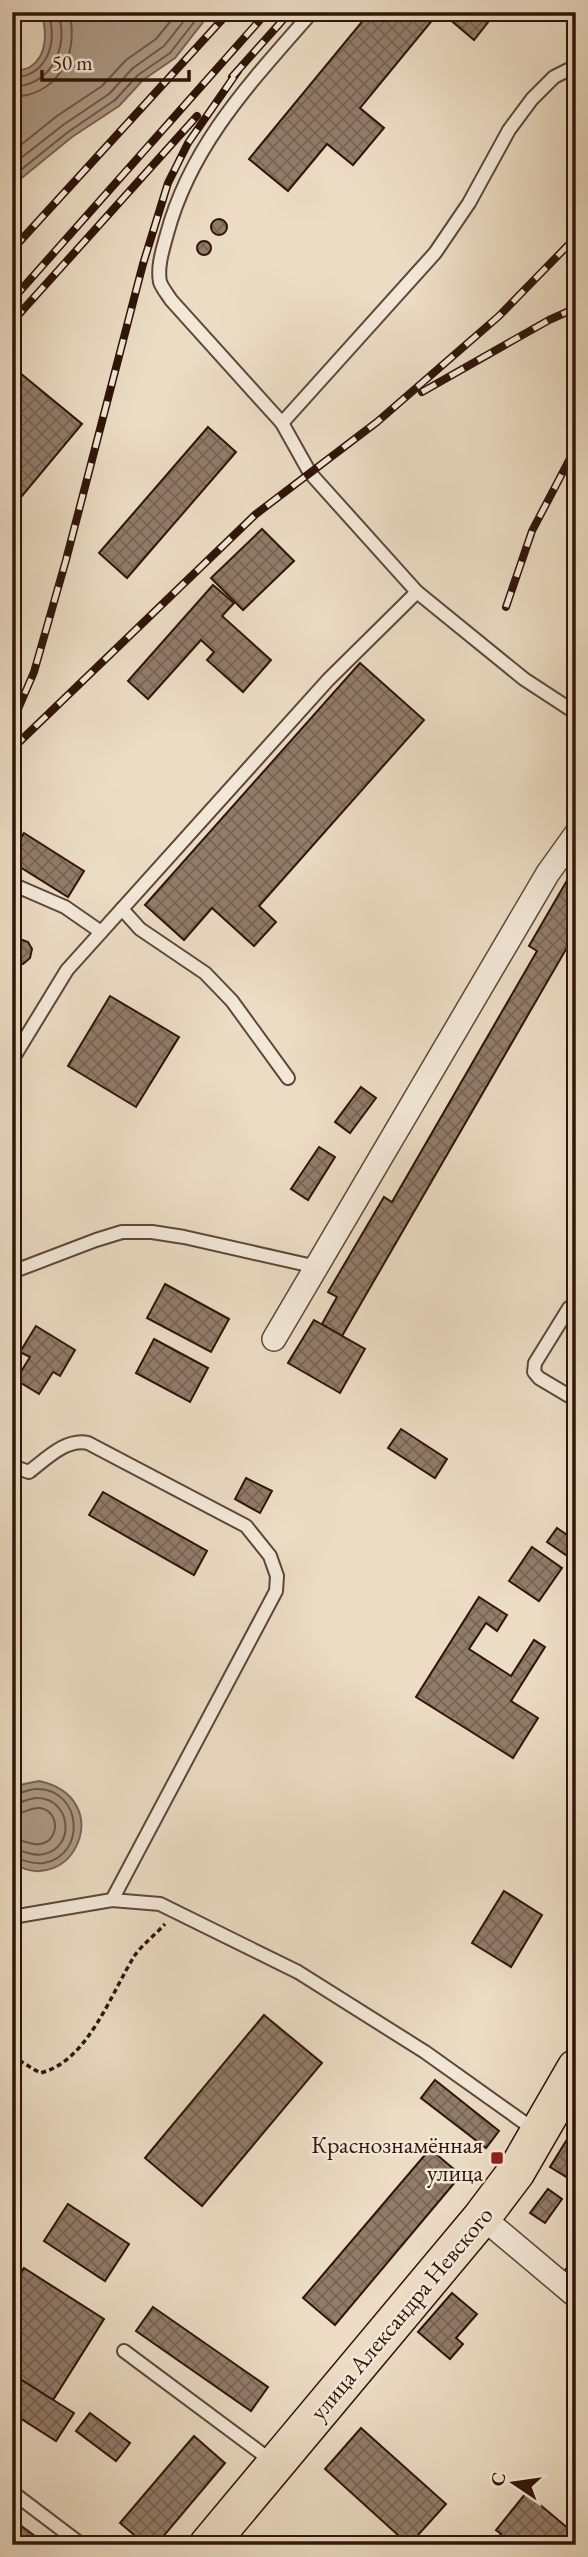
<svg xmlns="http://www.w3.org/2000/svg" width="588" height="2557" font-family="'EB Garamond',serif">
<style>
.water{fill:#ab9884;stroke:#796353;stroke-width:2}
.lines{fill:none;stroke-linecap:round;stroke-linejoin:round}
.shore{stroke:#6d5646;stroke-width:2}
.building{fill:url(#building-cross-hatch);stroke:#2f1409;stroke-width:2}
.lane-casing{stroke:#5e4638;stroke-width:16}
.street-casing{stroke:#5e4638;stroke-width:26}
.primary-casing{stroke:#2f1409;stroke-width:40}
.path{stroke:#2f1409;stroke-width:3.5;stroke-dasharray:5 3.5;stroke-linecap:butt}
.lane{stroke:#f2e8d8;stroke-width:12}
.street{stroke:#f2e8d8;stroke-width:23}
.primary{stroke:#ebdcc3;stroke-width:37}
.rail-casing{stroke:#2f1409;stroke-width:8}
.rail{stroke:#f2e8d8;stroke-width:5;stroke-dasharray:16;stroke-linecap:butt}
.poi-dot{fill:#8f2418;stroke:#f2e8d8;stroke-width:2.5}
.labels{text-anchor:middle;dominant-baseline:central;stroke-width:5;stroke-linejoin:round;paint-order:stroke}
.poi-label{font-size:24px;fill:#2f1409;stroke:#f2e8d8;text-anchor:end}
.street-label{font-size:24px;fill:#2f1409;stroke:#f2e8d8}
</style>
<defs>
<pattern id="building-cross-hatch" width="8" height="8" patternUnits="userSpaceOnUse" patternTransform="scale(1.75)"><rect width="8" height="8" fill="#917c6a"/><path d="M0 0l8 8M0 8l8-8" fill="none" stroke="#776455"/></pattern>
</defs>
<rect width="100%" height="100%" fill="#ebdcc3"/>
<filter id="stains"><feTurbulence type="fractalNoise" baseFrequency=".00286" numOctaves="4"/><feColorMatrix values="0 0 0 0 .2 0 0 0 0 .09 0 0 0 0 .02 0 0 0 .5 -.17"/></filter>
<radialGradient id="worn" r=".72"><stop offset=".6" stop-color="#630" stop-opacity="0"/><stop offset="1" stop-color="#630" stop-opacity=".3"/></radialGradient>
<g class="water">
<path d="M41,12H211L175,58L143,80L119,106L72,137L12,186V71C17,70 26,70 30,67C48,56 47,30 41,12Z"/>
<path d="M39,1781C118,1798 73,1900 12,1863V1790L24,1784Z"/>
</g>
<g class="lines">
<g class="shore">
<path d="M12,78C48,76 58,43 48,12"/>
<path d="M12,87C52,85 69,48 58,12"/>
<path d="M12,97C58,96 80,54 69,12"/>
<polyline points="12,152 57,116 102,86 126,60 156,39 178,12"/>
<polyline points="12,165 63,125 109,94 133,68 164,46 191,12"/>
<polyline points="12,177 68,132 115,100 138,75 170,53 202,12"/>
<path d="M12,1795C21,1794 29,1788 38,1789C82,1790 87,1855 44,1863C32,1865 23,1859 12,1858"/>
<path d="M12,1804C22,1804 29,1797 38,1798C71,1799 76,1847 44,1854C32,1857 24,1850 12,1849"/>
<path d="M12,1815C22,1814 31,1807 40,1808C60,1811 60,1841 40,1844C31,1846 22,1839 12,1839"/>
</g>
</g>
<g class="building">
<polygon points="370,12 439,12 360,108 384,128 353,165 327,144 288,191 249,159"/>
<polygon points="441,12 496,12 474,40"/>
<circle cx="219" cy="227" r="8"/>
<circle cx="204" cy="248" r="7"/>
<polygon points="14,368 82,424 12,508 12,370"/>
<polygon points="208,427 236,452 127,578 99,553"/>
<polygon points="262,529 294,561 243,610 211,578"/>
<polygon points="213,585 234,603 222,616 271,660 243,692 207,660 214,652 201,640 148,699 128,681"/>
<polygon points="360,663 424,720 259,906 276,922 254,946 212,908 184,940 145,905"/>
<polygon points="24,833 84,871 68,897 12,862 12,852"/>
<polygon points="576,865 576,932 342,1336 322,1324 337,1297 328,1292 384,1197 392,1202 537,951 529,946"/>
<polygon points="17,938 28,942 32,949 30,958 23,964 12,963 12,939"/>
<polygon points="110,996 179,1037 136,1107 68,1066"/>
<polygon points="361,1087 376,1098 350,1133 335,1122"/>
<polygon points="319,1147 335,1157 308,1200 291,1189"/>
<polygon points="165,1284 229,1319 211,1352 147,1318"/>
<polygon points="314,1320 365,1349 340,1393 288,1363"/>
<polygon points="36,1326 75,1350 60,1376 53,1372 39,1394 16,1380 30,1357 20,1352"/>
<polygon points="154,1339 208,1368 190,1402 136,1373"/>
<polygon points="401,1429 447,1459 435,1478 388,1448"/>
<polygon points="246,1478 272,1491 260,1513 235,1499"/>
<polygon points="103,1492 207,1551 194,1575 89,1515"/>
<polygon points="557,1528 576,1541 566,1555 547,1542"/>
<polygon points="532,1547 562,1568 539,1601 509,1581"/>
<polygon points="479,1597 507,1615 497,1631 486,1623 469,1649 511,1676 534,1640 545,1647 511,1701 538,1718 513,1758 416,1697"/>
<polygon points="504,1891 542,1915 511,1967 472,1943"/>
<polygon points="264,2015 322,2063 202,2206 145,2158"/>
<polygon points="435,2080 499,2131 486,2148 421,2098"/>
<polygon points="576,2125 576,2183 550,2167"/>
<polygon points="430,2149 461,2175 335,2325 303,2298"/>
<polygon points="548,2189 562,2199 545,2223 530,2213"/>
<polygon points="68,2204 129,2244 105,2281 44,2241"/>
<polygon points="576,2257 576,2289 560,2276"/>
<polygon points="24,2268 104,2319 53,2400 12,2374 12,2287"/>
<polygon points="452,2293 477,2314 456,2338 463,2344 450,2359 418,2332"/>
<polygon points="153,2307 268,2387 251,2411 136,2331"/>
<polygon points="12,2374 74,2413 56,2441 12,2413"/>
<polygon points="90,2413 130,2443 116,2461 76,2431"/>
<polygon points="361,2428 446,2504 409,2545 325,2469"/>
<polygon points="194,2436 225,2463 156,2545 146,2545 120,2523"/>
<polygon points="526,2493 576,2535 576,2545 492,2545 501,2534 496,2530"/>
<polygon points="12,2519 47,2545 12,2545"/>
</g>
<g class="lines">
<g class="lane-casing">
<g id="lane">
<path d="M312,12C252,81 191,144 167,234C163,249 157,266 160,282C162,288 168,295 171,300L282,423L310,473L417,592L524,679L576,713"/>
<polyline points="282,423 435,253 469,203 509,130 532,99 554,77 576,66"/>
<polyline points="12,884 65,907 101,932"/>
<polyline points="122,909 140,929 205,973 232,1001 288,1078"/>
<polyline points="12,1060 67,970 328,680 417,592"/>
<polyline points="12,1272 96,1240 122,1232 152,1232 184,1237 317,1267"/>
<polyline points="576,1304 569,1308 535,1363 534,1372 539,1378 576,1400"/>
<path d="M12,1466L29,1472C46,1459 66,1438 88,1443L246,1526L270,1556L277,1576L276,1591L112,1900"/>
<polyline points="12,1917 112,1900 160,1904 298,1972 425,2052 536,2131"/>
<polyline points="124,2351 273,2462"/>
<polyline points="12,2492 82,2545"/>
</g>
</g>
<g class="street-casing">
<g id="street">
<polyline points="274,1339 548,873 576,834"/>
<polyline points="482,2217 576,2296"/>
</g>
</g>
<g class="primary-casing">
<polyline id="primary" points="208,2545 482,2217 516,2172 576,2068"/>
</g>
<path class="path" d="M12,2056L40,2073C88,2062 111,1993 135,1955C143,1944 156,1934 165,1924"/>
<use href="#lane" class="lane"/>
<use href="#street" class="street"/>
<use href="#primary" class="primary"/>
<g class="rail-casing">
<g id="rail">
<polyline points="232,77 290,12"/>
<polyline points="12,250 229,12"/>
<polyline points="12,300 267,12"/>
<polyline points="12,322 197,116"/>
<polyline points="422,392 549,320 576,308"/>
<polyline points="506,607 532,531 576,447"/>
<polyline points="12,723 34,672 66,560 143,264 168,183 188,143 238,71"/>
<polyline points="12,749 256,514 377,422 499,316 576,237"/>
</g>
</g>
<use href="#rail" class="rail"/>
</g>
<rect class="poi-dot" x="490" y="2151" width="14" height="14" rx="3.5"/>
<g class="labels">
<g class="poi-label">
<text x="483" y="2144">Краснознамённая<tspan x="483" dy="28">улица</tspan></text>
</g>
<g class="street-label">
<text transform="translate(401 2313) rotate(-50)">улица Александра Невского</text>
</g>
</g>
<rect width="588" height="2557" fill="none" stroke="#ebdcc3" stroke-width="42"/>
<rect x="14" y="14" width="560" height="2529" fill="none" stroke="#2f1409" stroke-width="3.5"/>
<rect x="21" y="21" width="546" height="2515" fill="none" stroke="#2f1409" stroke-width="2"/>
<g transform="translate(514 2483) rotate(283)" stroke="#f2e8d8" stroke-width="5" paint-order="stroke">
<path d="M0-5L12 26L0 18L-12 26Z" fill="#2f1409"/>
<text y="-10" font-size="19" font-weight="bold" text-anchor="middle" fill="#2f1409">С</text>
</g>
<path d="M42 70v10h147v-10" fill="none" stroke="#2f1409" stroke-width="3.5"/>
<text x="52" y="70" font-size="21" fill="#2f1409" stroke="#f2e8d8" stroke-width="5" paint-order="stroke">50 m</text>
<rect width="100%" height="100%" filter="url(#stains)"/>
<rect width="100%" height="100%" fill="url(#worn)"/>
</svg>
